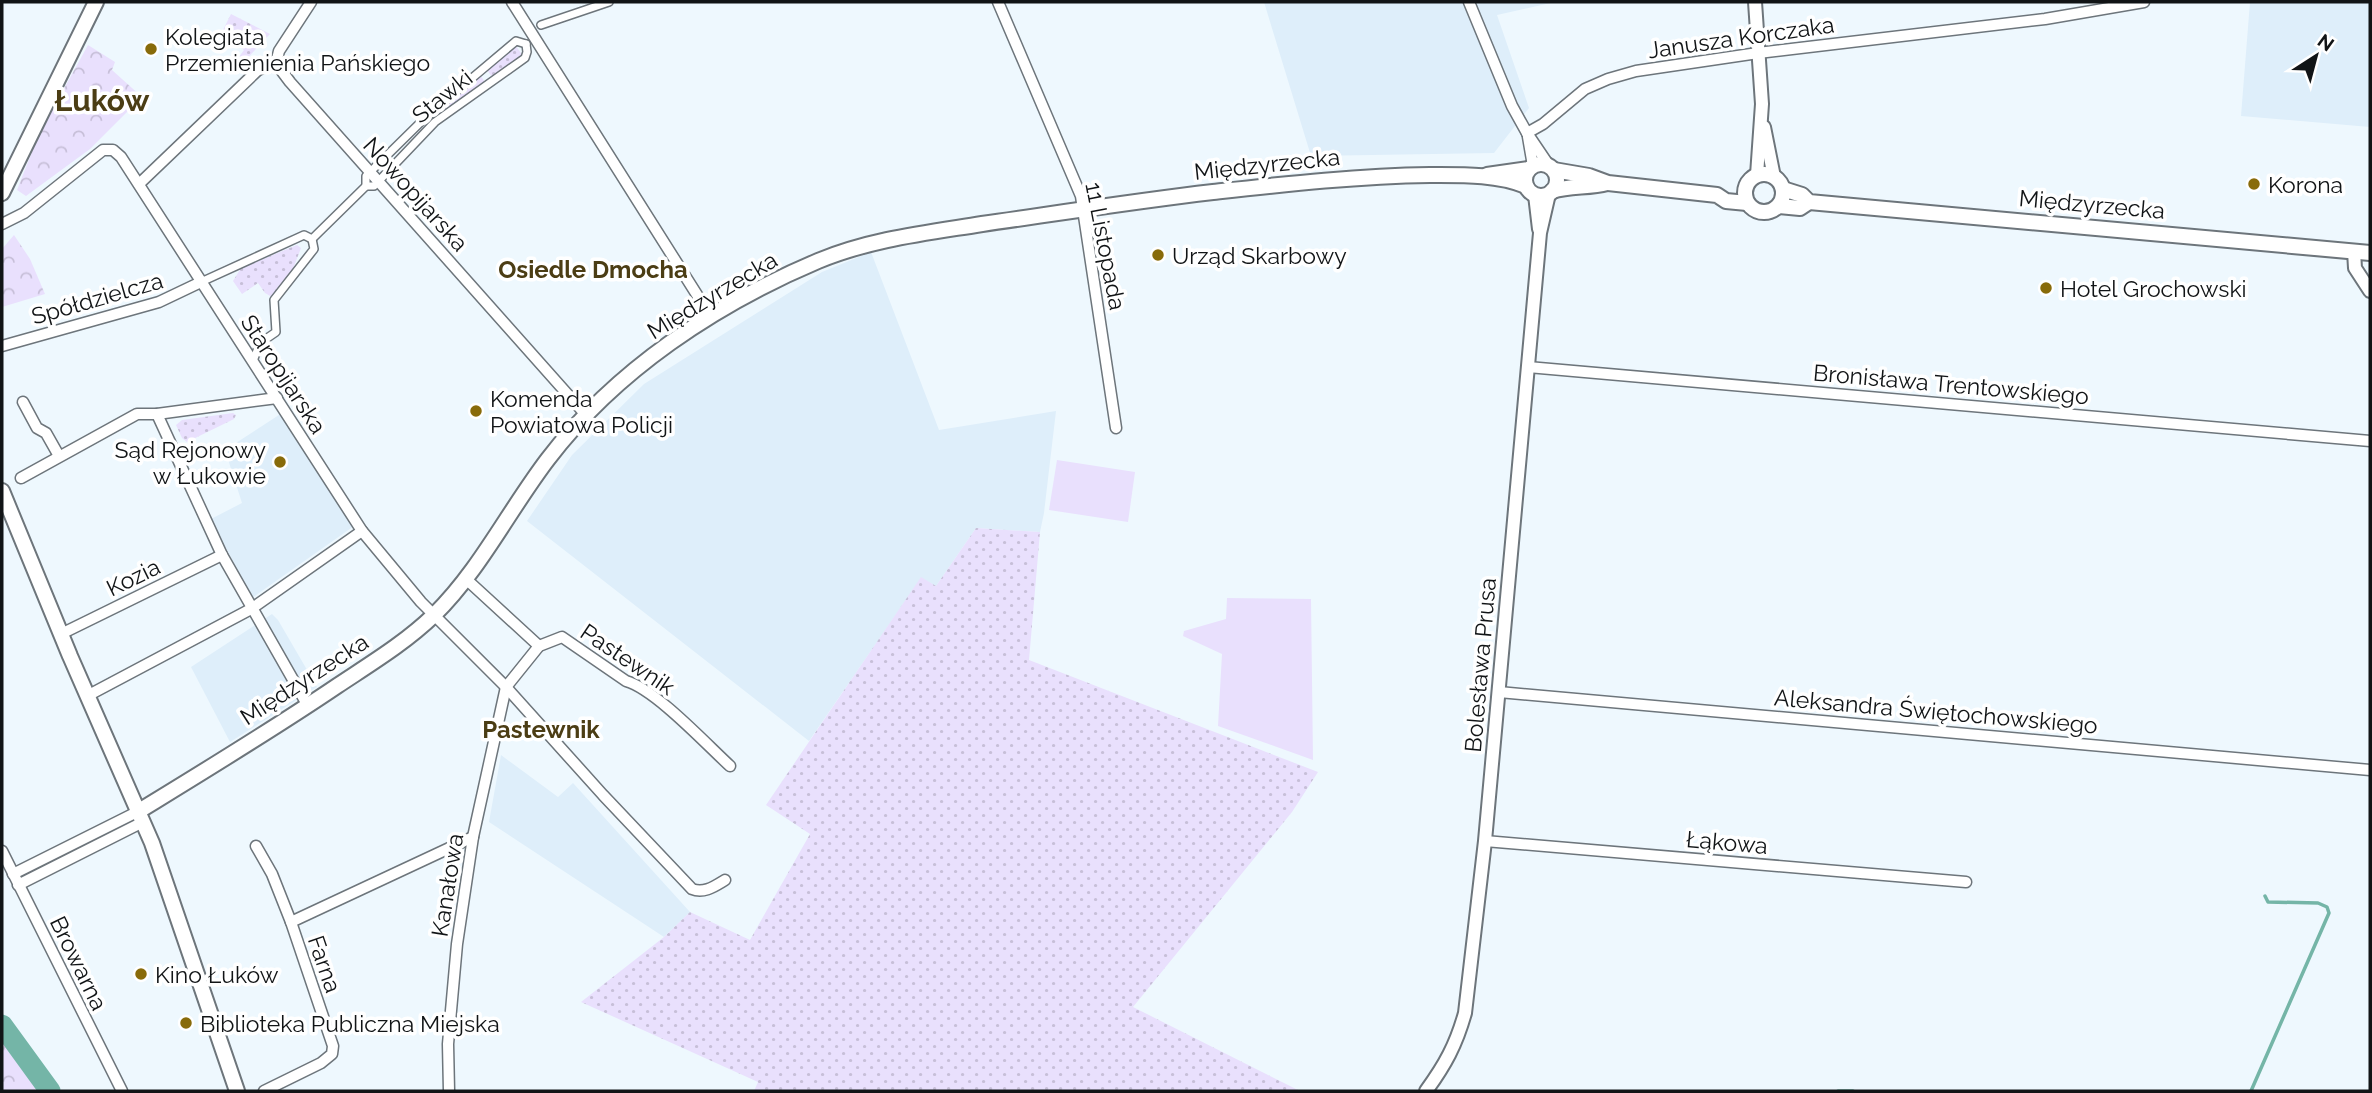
<svg xmlns="http://www.w3.org/2000/svg" width="2372" height="1093" font-family="Raleway,sans-serif">
<style>
.built{fill:#deeefa}
.grass{fill:url(#grass-dots)}
.forest{fill:url(#forest-crowns)}
.pitch{fill:#e9e0fd}
.lines{fill:none;stroke-linecap:round;stroke-linejoin:round}
.stream{stroke:#74b5a7;stroke-width:3.5}
.river{stroke:#74b5a7;stroke-width:21}
.pedestrian-casing{stroke:#6d757b;stroke-width:10}
.minor-casing{stroke:#6d757b;stroke-width:13}
.tertiary-casing{stroke:#6d757b;stroke-width:16}
.secondary-casing{stroke:#6d757b;stroke-width:18}
.pedestrian{stroke:#fff;stroke-width:7}
.minor{stroke:#fff;stroke-width:10}
.tertiary{stroke:#fff;stroke-width:12}
.secondary{stroke:#fff;stroke-width:14}
.poi-dot{fill:#886b0a;stroke:#fff;stroke-width:2.5}
.labels{text-anchor:middle;dominant-baseline:central;stroke-width:7;stroke-linejoin:round;paint-order:stroke}
.poi-label{font-size:23px;fill:#111416;stroke:#fff;text-anchor:start}
.street-label{font-size:23px;fill:#111416;stroke:#fff}
.neighbourhood-label{font-size:24px;font-weight:bold;fill:#4b3d14;stroke:#fff}
.district-label{font-size:30px;font-weight:bold;fill:#4b3d14;stroke:#fff}
</style>
<defs>
<pattern id="grass-dots" width="8" height="8" patternUnits="userSpaceOnUse" patternTransform="scale(1.75)"><rect width="8" height="8" fill="#e9e0fd"/><path d="M2 2h.1M6 6h.1" fill="none" stroke="#c7bfd8" stroke-width="1.8" stroke-linecap="round"/></pattern>
<pattern id="forest-crowns" width="20" height="18" patternUnits="userSpaceOnUse" patternTransform="scale(1.75)"><rect width="20" height="18" fill="#e9e0fd"/><path d="M2 6a3 3 0 1 1 6 0M12 15a3 3 0 1 1 6 0" fill="none" stroke="#c7bfd8"/></pattern>
</defs>
<rect width="100%" height="100%" fill="#eef8fe"/>
<g class="built">
<polygon points="1264,2 1555,2 1497,15 1529,108 1494,153 1311,156"/>
<polygon points="2250,2 2370,2 2370,127 2241,116"/>
<polygon points="871,252 939,430 1056,411 1044,513 1040,532 976,528 936,586 921,578 809,741 527,521 572,455 644,384 822,272"/>
<polygon points="282,413 354,526 252,598 211,519 242,503 225,450"/>
<polygon points="272,614 278,620 317,687 230,742 191,667"/>
<polygon points="501,755 558,797 573,783 690,912 664,937 489,822"/>
</g>
<g class="grass">
<polygon points="231,14 270,34 241,65 236,61 244,50 221,34"/>
<polygon points="516,46 523,56 492,77 487,70"/>
<polygon points="480,75 485,82 437,116 435,113"/>
<polygon points="297,245 301,248 291,274 272,297 265,293 258,283 242,294 233,281 241,268"/>
<polygon points="233,413 236,415 234,419 187,442 182,438 176,425 182,420"/>
<polygon points="976,528 1040,532 1029,660 1318,772 1292,812 1133,1007 1300,1091 754,1091 758,1082 581,1002 664,937 690,912 750,940 810,834 766,805 921,577 936,586"/>
</g>
<g class="forest">
<polygon points="88,45 115,62 112,70 142,97 90,149 26,196 17,190 39,134"/>
<polygon points="14,235 30,259 45,294 2,307 2,249"/>
<polygon points="2,1035 42,1091 2,1091"/>
</g>
<g class="pitch">
<polygon points="1057,460 1135,472 1128,522 1049,510"/>
<polygon points="1227,598 1311,599 1313,760 1218,726 1222,654 1183,636 1184,631 1226,619"/>
</g>
<g class="lines">
<g class="stream">
<polyline points="1838,1091 1853,1091"/>
<polyline points="2251,1091 2329,913 2327,907 2318,903 2268,902 2265,896"/>
</g>
<polyline class="river" points="2,1025 50,1091"/>
<g class="pedestrian-casing">
<g id="pedestrian">
<polyline points="541,25 609,2"/>
<polyline points="366,186 366,176 427,116 516,41 526,44"/>
<polyline points="201,282 304,235 312,239 366,186 374,186 435,122 525,58 527,52 526,44"/>
<polyline points="253,361 260,343 276,332 274,300 314,249 312,239"/>
</g>
</g>
<g class="minor-casing">
<g id="minor">
<polyline points="512,2 711,317"/>
<polyline points="998,2 1081,196 1116,428"/>
<polyline points="1469,2 1512,106 1527,133 1550,167"/>
<polyline points="277,59 281,70 290,82 586,415"/>
<polyline points="1527,133 1543,124 1585,89 1608,79 1636,71 1758,53 2045,19 2144,2"/>
<polyline points="1528,137 1533,166"/>
<polyline points="139,184 257,71 277,59 279,51 311,2"/>
<path d="M2,224L24,213L103,150H113L121,157L362,531L421,602L506,687L603,795L692,889C704,894 715,886 725,880"/>
<polyline points="2,346 159,302 201,282"/>
<polyline points="1528,367 2370,441"/>
<polyline points="23,402 37,428 46,433 59,456"/>
<polyline points="157,414 222,555 308,706"/>
<polyline points="21,478 137,414 157,414 277,398"/>
<polyline points="466,579 539,646"/>
<polyline points="61,634 222,555"/>
<polyline points="1499,692 2370,770"/>
<polyline points="87,696 251,609 362,531"/>
<polyline points="1485,841 1966,882"/>
<polyline points="256,846 272,874 291,922"/>
<polyline points="2,851 122,1091"/>
<polyline points="13,874 139,811"/>
<polyline points="18,885 143,822"/>
<polyline points="264,1091 321,1063 332,1054 333,1046 291,922 473,837"/>
<path d="M449,1091L448,1044L457,944L473,837L506,687L539,646L562,637L626,681C655,689 706,744 730,766"/>
</g>
</g>
<g class="tertiary-casing">
<g id="tertiary">
<polyline points="1755,2 1762,104 1757,175"/>
<polyline points="1764,127 1774,177"/>
<polyline points="1535,195 1539,229"/>
<polyline points="2354,251 2355,268 2370,291"/>
<path d="M1426,1091C1445,1065 1456,1045 1465,1013L1485,841L1540,233L1549,194"/>
</g>
</g>
<g class="secondary-casing">
<g id="secondary">
<circle cx="1541" cy="180" r="16"/>
<polyline points="1554,170 1589,176 1608,183 1717,195 1726,201 1747,203"/>
<circle cx="1764" cy="193" r="19"/>
<polyline points="1487,175 1529,169"/>
<polyline points="1783,189 1802,195 1809,202 2370,253"/>
<path d="M1552,191C1570,185 1589,188 1607,183"/>
<polyline points="2,193 96,2"/>
<polyline points="1779,206 1800,208 1809,202"/>
<polyline points="2,491 70,656 152,843 237,1091"/>
<path d="M139,811C206,770 272,730 337,686C370,664 405,643 434,615C480,570 509,510 548,459C616,370 716,304 818,261C871,239 926,233 982,224C1059,213 1136,201 1213,192C1286,184 1357,176 1430,175C1461,175 1497,174 1526,186"/>
</g>
</g>
<use href="#pedestrian" class="pedestrian"/>
<use href="#minor" class="minor"/>
<use href="#tertiary" class="tertiary"/>
<use href="#secondary" class="secondary"/>
</g>
<g class="poi-dot">
<circle cx="151" cy="49" r="7"/>
<circle cx="2254" cy="184" r="7"/>
<circle cx="1158" cy="255" r="7"/>
<circle cx="2046" cy="288" r="7"/>
<circle cx="476" cy="411" r="7"/>
<circle cx="280" cy="462" r="7"/>
<circle cx="141" cy="974" r="7"/>
<circle cx="186" cy="1023" r="7"/>
</g>
<g class="labels">
<g class="poi-label">
<text x="165" y="36">Kolegiata<tspan x="165" dy="26">Przemienienia Pańskiego</tspan></text>
<text x="2268" y="184">Korona</text>
<text x="1172" y="255">Urząd Skarbowy</text>
<text x="2060" y="288">Hotel Grochowski</text>
<text x="490" y="398">Komenda<tspan x="490" dy="26">Powiatowa Policji</tspan></text>
<text x="266" y="449" text-anchor="end">Sąd Rejonowy<tspan x="266" dy="26">w Łukowie</tspan></text>
<text x="155" y="974">Kino Łuków</text>
<text x="200" y="1023">Biblioteka Publiczna Miejska</text>
</g>
<g class="street-label">
<text transform="translate(1741 37) rotate(-8)">Janusza Korczaka</text>
<text transform="translate(442 96) rotate(-39)">Stawki</text>
<text transform="translate(1267 164) rotate(-6)">Międzyrzecka</text>
<text transform="translate(416 194) rotate(48)">Nowopijarska</text>
<text transform="translate(2092 204) rotate(5)">Międzyrzecka</text>
<text transform="translate(1106 246) rotate(79)">11 Listopada</text>
<text transform="translate(712 295) rotate(-31)">Międzyrzecka</text>
<text transform="translate(97 298) rotate(-16)">Spółdzielcza</text>
<text transform="translate(284 374) rotate(57)">Staropijarska</text>
<text transform="translate(1951 384) rotate(5)">Bronisława Trentowskiego</text>
<text transform="translate(133 577) rotate(-26)">Kozia</text>
<text transform="translate(628 659) rotate(34)">Pastewnik</text>
<text transform="translate(1480 665) rotate(-85)">Bolesława Prusa</text>
<text transform="translate(304 679) rotate(-33)">Międzyrzecka</text>
<text transform="translate(1936 711) rotate(5)">Aleksandra Świętochowskiego</text>
<text transform="translate(1727 842) rotate(5)">Łąkowa</text>
<text transform="translate(447 885) rotate(-81)">Kanałowa</text>
<text transform="translate(79 963) rotate(64)">Browarna</text>
<text transform="translate(325 964) rotate(71)">Farna</text>
</g>
<g class="neighbourhood-label">
<text x="593" y="269">Osiedle Dmocha</text>
<text x="541" y="729">Pastewnik</text>
</g>
<g class="district-label">
<text x="102" y="100">Łuków</text>
</g>
</g>
<rect width="2372" height="1093" fill="none" stroke="#111416" stroke-width="7"/>
<g transform="translate(2316 56) rotate(36)" stroke="#ffffff" stroke-width="5" paint-order="stroke">
<path d="M0-5L12 26L0 18L-12 26Z" fill="#111416"/>
<text y="-10" font-size="19" font-weight="bold" text-anchor="middle" fill="#111416">N</text>
</g>
</svg>
